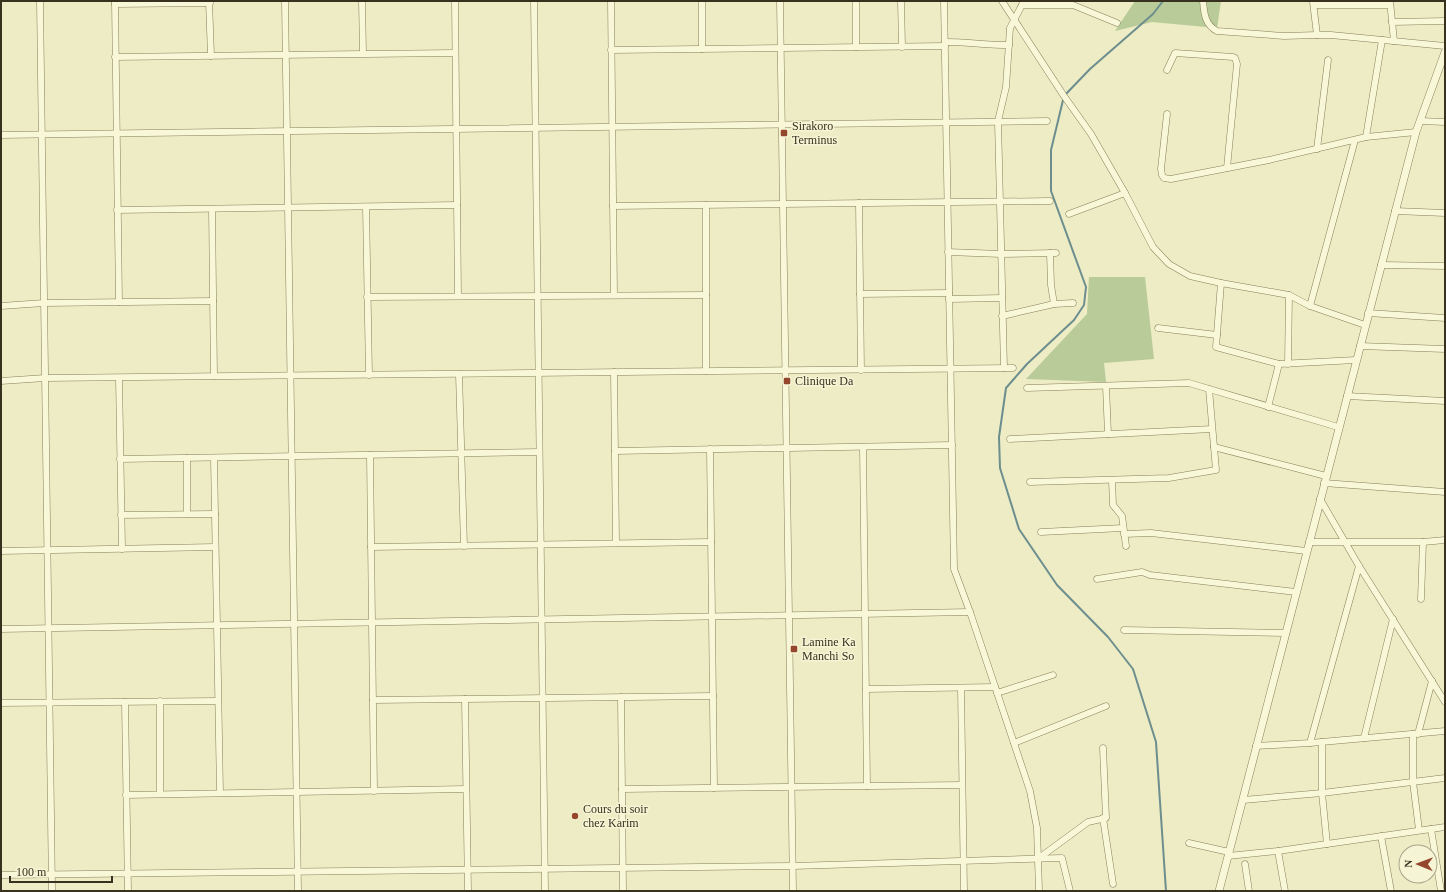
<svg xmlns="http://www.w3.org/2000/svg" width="1446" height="892" font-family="'Times New Roman',serif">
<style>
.green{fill:#b8cb98}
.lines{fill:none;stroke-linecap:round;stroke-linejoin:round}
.stream{stroke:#6d8e8e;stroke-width:2}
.minor-casing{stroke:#877e5b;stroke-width:7}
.tertiary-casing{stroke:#877e5b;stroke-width:8}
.minor{stroke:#f8f7d7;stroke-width:6}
.tertiary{stroke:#f8f7d7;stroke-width:7}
.poi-dot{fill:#95472d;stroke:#f5f4d4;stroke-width:1.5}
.labels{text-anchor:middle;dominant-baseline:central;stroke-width:3;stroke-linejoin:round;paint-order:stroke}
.poi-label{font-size:12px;fill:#38311f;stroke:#f5f4d4;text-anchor:start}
</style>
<rect width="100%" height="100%" fill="#edecc4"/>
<g class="green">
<polygon points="1135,1 1221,1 1217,28 1152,22 1115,31"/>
<polygon points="1089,277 1145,277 1154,359 1104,363 1106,382 1026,379 1087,314"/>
</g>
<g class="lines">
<polyline class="stream" points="1163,1 1153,14 1090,69 1064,96 1051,150 1051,191 1086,287 1084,305 1074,320 1027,364 1006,388 999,437 1000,468 1019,529 1057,585 1108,637 1133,669 1156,742 1166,891"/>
<g class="minor-casing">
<g id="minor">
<polyline points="40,1 52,891"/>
<polyline points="115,1 119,302"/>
<polyline points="209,1 211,56"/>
<polyline points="285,1 298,891"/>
<polyline points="362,1 363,53"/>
<polyline points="455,1 458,296"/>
<polyline points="534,1 545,891"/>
<polyline points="611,1 614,295"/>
<polyline points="702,1 702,49"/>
<polyline points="780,1 793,891"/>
<polyline points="856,1 856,47"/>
<polyline points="901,1 902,47"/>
<polyline points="944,1 954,569 970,612 1030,791 1037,828 1039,891"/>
<polyline points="1002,1 1064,96 1091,134 1125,193 1153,247 1169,264 1190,276 1221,283 1289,295 1310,306 1365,325"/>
<path d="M1203,1C1204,13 1205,25 1217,31L1284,36L1317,35H1331L1445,46"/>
<polyline points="1390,1 1394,41"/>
<polyline points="1313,2 1317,35"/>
<polyline points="115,4 210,3"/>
<polyline points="1022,5 1073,5 1117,23"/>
<polyline points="1314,5 1390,5"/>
<polyline points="1392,22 1445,21"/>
<path d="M945,42C966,42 987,45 1009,45"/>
<polyline points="611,50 945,46"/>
<polyline points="115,57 455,53"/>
<polyline points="1167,70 1175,53 1233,57 1235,58 1237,64 1227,168"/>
<polyline points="1167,114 1161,169 1162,175 1164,178 1171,179 1269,160 1366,137 1416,132"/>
<polyline points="1420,121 1445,122"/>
<polyline points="1,135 1047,121"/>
<polyline points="1366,137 1382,40"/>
<polyline points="1317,149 1328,60"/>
<polyline points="859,203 861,370"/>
<polyline points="613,206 1050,201"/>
<polyline points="366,207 369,375"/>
<polyline points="212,209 214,376"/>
<polyline points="117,210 457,205"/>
<polyline points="1395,211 1445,213"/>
<polyline points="1069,214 1125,193"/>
<polyline points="948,252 1001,254 1056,253"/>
<polyline points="1050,253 1051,285 1054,304"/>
<polyline points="1381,265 1445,266"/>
<polyline points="1221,283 1216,347 1279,364 1356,360"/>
<polyline points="860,294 949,293"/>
<polyline points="367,297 706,295"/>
<polyline points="949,299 1002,298"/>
<polyline points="1,306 44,303 213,301"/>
<polyline points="1310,306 1355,140"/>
<polyline points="1368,313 1445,318"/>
<polyline points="1002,316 1054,304 1073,303"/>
<polyline points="1158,328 1217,335"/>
<polyline points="1360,346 1445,349"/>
<polyline points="1288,364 1289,295"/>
<polyline points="1004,368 998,121 1006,87 1010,28 1024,1"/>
<polyline points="706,371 706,205"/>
<polyline points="614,372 616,543"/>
<polyline points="459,374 464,546"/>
<polyline points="119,378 122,549"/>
<polyline points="1,381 45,378 1013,368"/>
<polyline points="1106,386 1108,434"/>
<polyline points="1027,388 1189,383 1338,427"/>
<polyline points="1347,396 1445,401"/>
<polyline points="1268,407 1279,364"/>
<polyline points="1010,439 1212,429"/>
<polyline points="863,447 867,786"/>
<polyline points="1214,447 1326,476"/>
<polyline points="710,449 714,788"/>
<polyline points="615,451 952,445"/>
<polyline points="370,455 374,791"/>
<polyline points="187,458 187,514"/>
<polyline points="214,458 220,793"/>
<polyline points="120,459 539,452"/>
<polyline points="1112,480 1113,505 1122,516 1126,546"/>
<polyline points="1030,482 1169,478 1216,470 1209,389"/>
<polyline points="1324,483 1445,492"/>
<polyline points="1320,499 1359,566 1445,702"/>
<polyline points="121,515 215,514"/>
<polyline points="1041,532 1123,528"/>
<polyline points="1124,534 1151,533 1306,551"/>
<polyline points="1309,542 1423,542 1445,540"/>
<polyline points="371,547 711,542"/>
<polyline points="1,551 215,547"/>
<polyline points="1097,579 1142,572 1150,575 1296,592"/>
<polyline points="1421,599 1423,542"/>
<polyline points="1,629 970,612"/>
<polyline points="1124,630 1285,633"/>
<polyline points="961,688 964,891"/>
<polyline points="866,689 995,687"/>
<polyline points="997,693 1053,675"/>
<polyline points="621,697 623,891"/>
<polyline points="465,699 468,891"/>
<polyline points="373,700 713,696"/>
<polyline points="125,702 128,891"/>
<polyline points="1,703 218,701"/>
<polyline points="1413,734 1413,782 1419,830"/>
<polyline points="1418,734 1432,681"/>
<polyline points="1364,738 1393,619"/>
<polyline points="1322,742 1322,793 1327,844"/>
<polyline points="1014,743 1106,706"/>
<polyline points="1310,743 1359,566"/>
<polyline points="1256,746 1310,743 1445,731"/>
<polyline points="622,789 962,785"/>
<polyline points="160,794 160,701"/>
<polyline points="126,795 466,789"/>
<polyline points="1243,800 1322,793 1445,778"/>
<polyline points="1103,818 1113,884"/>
<polyline points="1431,829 1441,891"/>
<polyline points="1381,836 1391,891"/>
<polyline points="1189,843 1229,852"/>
<polyline points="1278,851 1285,891"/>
<polyline points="1228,856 1278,851 1445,827"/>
<polyline points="1039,858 1088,822 1106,818 1103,748"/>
<polyline points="1245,864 1249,891"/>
<polyline points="1,875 793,866 1062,858 1070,891"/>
</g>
</g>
<g class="tertiary-casing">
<polyline id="tertiary" points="1219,891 1416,132 1445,52"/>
</g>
<use href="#minor" class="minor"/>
<use href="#tertiary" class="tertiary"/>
</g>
<g class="poi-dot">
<rect x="780" y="129" width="8" height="8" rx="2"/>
<rect x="783" y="377" width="8" height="8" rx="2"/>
<rect x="790" y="645" width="8" height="8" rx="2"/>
<circle cx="575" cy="816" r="4"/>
</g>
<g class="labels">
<g class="poi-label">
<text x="792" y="126">Sirakoro<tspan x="792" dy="14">Terminus</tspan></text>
<text x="795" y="381">Clinique Da</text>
<text x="802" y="642">Lamine Ka<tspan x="802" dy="14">Manchi So</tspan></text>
<text x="583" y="809">Cours du soir<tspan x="583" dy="14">chez Karim</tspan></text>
</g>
</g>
<rect width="1446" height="892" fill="none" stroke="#38311f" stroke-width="4"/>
<g transform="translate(1418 864) rotate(271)"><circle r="19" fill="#f5f4d4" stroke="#a9a68c"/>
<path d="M0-3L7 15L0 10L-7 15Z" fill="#95472d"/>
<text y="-6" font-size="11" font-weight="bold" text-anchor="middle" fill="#38311f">N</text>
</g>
<path d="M10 876v6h102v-6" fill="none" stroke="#38311f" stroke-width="2"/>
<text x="16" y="876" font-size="12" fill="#38311f" stroke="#f5f4d4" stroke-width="3" paint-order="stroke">100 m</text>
</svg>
